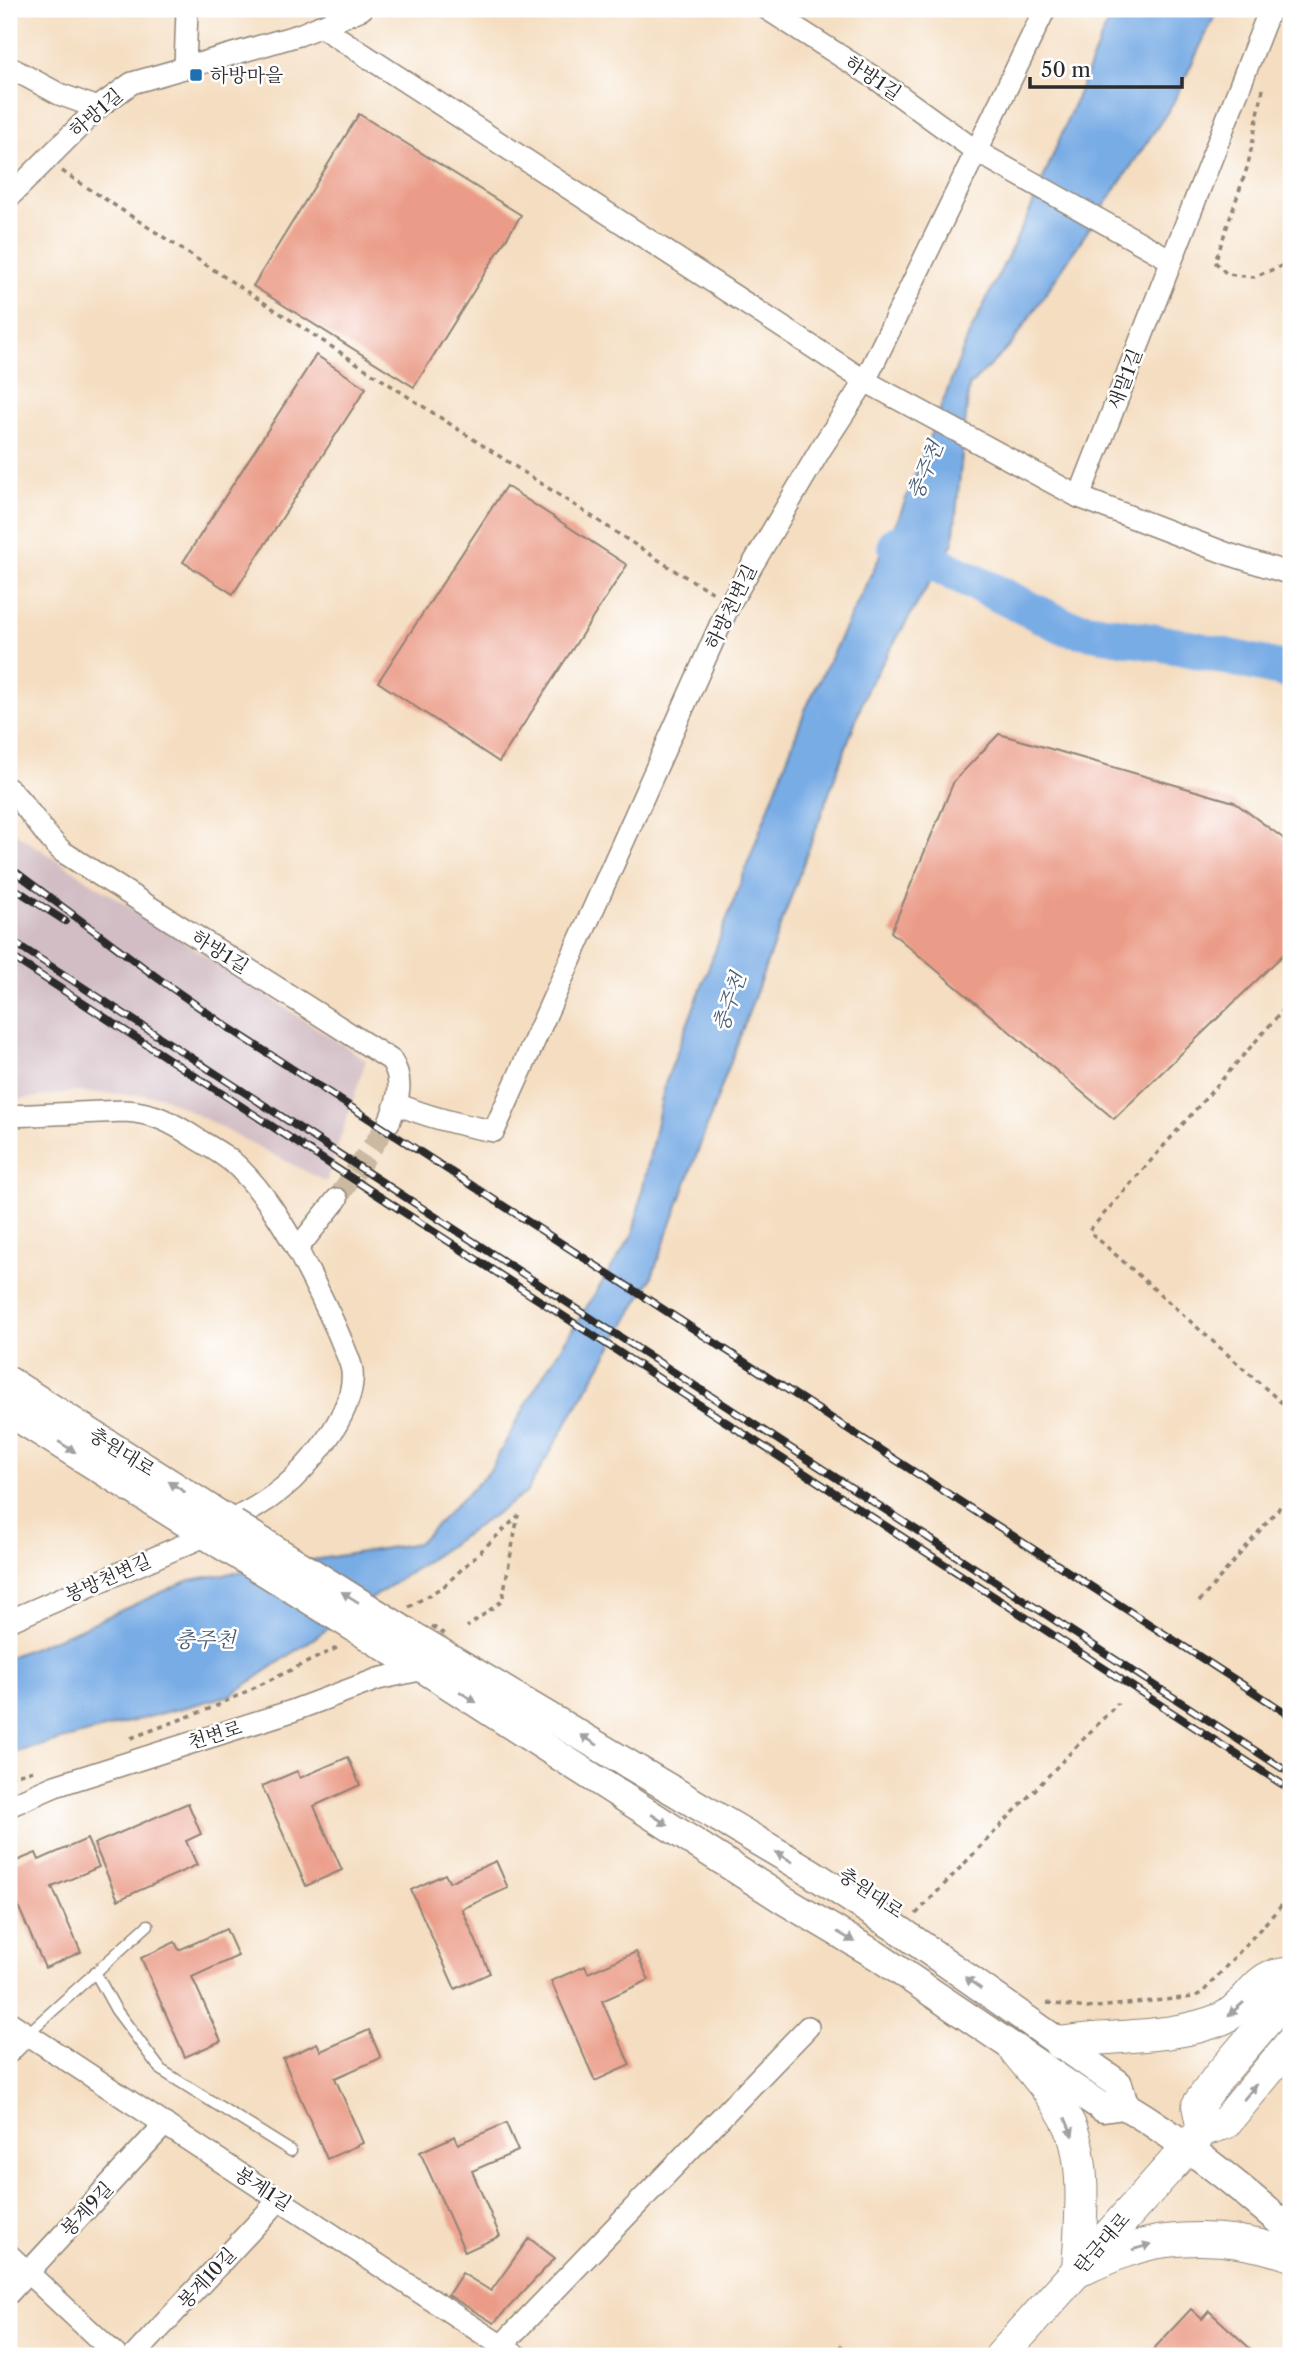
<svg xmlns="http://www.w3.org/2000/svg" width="1300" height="2365" font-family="'Libre Caslon Text','Noto Serif KR',serif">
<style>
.industrial{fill:#d2bdc5}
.water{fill:#78ace5;stroke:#526c88;stroke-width:2}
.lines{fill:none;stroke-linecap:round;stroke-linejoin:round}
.river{stroke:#78ace5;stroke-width:37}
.building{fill:#eb9c88}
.minor-tunnel{stroke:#ccb9a2;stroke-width:21;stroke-dasharray:21 10;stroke-linecap:butt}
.service-casing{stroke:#908476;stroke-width:13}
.minor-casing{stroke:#908476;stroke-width:24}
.tertiary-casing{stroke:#908476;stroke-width:31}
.secondary-casing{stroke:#908476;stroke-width:34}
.path{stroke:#908476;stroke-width:3.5;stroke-dasharray:5 5;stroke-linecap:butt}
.service{stroke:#fff;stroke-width:10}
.minor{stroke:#fff;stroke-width:21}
.tertiary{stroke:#fff;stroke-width:28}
.secondary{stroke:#fff;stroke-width:32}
.rail-casing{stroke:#2b2b2b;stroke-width:8}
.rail{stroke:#fff;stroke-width:5;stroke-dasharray:16;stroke-linecap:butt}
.tertiary-bridge-casing{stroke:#908476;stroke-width:31;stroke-linecap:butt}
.path-bridge{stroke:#908476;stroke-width:3.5;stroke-dasharray:5 5;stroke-linecap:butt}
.tertiary-bridge{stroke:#fff;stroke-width:28}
.oneway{fill:#a0a0a0}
.poi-dot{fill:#1f6fb2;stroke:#fff;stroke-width:2.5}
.labels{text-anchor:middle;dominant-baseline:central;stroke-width:5;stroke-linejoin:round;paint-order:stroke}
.poi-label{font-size:19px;fill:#2b2b2b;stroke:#fff;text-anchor:start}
.street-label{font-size:19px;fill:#2b2b2b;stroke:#fff}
.water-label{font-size:21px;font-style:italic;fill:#4a5f75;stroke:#fff}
</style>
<rect width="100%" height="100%" fill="#fff"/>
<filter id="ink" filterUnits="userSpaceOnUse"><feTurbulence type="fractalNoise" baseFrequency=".0143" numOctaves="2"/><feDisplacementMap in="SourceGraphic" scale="14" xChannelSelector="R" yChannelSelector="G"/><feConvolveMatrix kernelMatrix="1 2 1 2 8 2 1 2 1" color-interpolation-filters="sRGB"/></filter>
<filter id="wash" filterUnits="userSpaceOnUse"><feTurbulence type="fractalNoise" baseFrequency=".00686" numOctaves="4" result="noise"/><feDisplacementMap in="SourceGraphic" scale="28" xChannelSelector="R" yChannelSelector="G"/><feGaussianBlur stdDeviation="1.57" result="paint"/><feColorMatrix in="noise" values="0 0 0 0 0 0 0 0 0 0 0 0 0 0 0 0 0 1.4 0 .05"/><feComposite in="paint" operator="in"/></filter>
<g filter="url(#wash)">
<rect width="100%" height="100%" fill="#f4ddc0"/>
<polygon class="industrial" points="9,829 366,1060 326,1182 161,1096 72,1092 9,1101"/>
<polygon class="water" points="1113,9 1218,9 1172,105 1011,345 969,386 953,543 868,687 651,1279 526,1493 231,1695 9,1754 9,1657 75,1631 189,1580 418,1543 489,1472 537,1385 633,1234 665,1084 806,708 899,517 967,339 1030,211"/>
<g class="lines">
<polyline class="river" points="896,544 1066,627 1183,647 1291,671"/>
</g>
<g id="blocks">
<g class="building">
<polygon points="359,114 521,215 414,387 253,286"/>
<polygon points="316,355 366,388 233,594 183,562"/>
<polygon points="506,486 627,565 499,762 378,682"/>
<polygon points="999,734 1234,802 1291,844 1291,947 1114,1119 891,932 954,781"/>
<polygon points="348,1757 360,1785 314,1806 342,1870 306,1886 262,1786 297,1771 300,1778"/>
<polygon points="188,1803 201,1834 186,1841 197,1865 118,1900 94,1844"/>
<polygon points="87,1839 99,1867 52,1887 81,1952 45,1968 9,1885 9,1864 36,1853 39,1860"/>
<polygon points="496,1861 508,1888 462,1909 490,1973 455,1989 411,1890 445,1874 449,1882"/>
<polygon points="226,1929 238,1956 192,1977 221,2041 185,2057 141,1958 175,1942 179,1950"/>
<polygon points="636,1952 649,1980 602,2001 630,2065 595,2081 551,1981 585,1966 588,1973"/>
<polygon points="369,2030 381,2058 335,2078 363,2143 327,2159 283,2059 317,2043 321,2051"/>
<polygon points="506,2123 518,2151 472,2171 500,2236 465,2252 420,2152 455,2136 458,2144"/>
<polygon points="529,2238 555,2258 494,2323 448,2295 462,2273 491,2291"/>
<polygon points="1191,2309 1202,2319 1209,2311 1254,2352 1250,2356 1147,2356"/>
<polygon points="841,2345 854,2356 831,2356"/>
</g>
</g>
</g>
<g filter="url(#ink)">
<use href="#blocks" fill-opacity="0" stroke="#908476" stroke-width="2"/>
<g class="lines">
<polyline class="minor-tunnel" points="337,1199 389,1122"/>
<g class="service-casing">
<g id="service">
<polyline points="95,1972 116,2010 161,2070 291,2151"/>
<polyline points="27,2034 148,1925"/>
</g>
</g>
<g class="minor-casing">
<g id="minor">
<polyline points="767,9 878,80 976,151 1171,260"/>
<polyline points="320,26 865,381 1079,497 1228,554 1291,574"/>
<polyline points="9,67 59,94 98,108"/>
<polyline points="185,68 187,9"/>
<polyline points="9,197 100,106 132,83 299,35 362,9"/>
<polyline points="1079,497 1270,9"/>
<path d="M9,789C30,808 42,834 63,852L391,1060C405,1081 398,1101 389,1122"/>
<path d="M397,1104C428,1117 460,1125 494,1131L730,603L820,450L865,381L1045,9"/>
<path d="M9,1116L124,1111C153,1112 173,1123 197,1139C212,1148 229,1157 241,1170C264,1193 281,1221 297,1249"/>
<path d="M229,1521C251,1511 274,1497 292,1480C317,1456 356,1408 352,1371C351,1362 346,1353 343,1345C330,1312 313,1281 297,1249L337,1199"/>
<polyline points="9,1621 207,1535"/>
<polyline points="9,1806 55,1786 292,1711 378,1679 424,1669"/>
<polyline points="9,2022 517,2356"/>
<polyline points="9,2052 27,2034"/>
<polyline points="9,2255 117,2356"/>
<polyline points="9,2293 165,2124"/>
<polyline points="501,2346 808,2027"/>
<polyline points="134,2356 279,2200"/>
</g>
</g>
<g class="tertiary-casing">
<g id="tertiary">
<polyline points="9,1381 234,1524"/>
<polyline points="9,1412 222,1545"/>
<polyline points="408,1633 810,1872 901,1931 1118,2084 1124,2105"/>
<path d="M389,1649L424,1669L787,1902L876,1955L1103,2108L1124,2105C1184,2141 1239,2186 1291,2231"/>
</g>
</g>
<g class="secondary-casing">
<g id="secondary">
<path d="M1060,2043C1113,2034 1170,2040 1221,2019C1242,2011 1252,1985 1270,1977C1276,1975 1285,1974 1291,1973"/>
<path d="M1016,2051C1035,2075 1057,2098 1070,2126C1088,2166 1080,2228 1078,2271"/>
<polyline points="1203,2130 1198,2105 1219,2076 1291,1992"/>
<path d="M1083,2269C1109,2257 1138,2244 1166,2241C1208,2236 1252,2241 1291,2255"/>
<polyline points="1001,2356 1203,2130 1225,2123 1291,2043"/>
</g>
</g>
<g class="path">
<polyline points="1263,89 1248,165 1215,262 1227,274 1254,277 1291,262"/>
<polyline points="62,171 677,572 714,593"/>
<polyline points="1291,1001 1089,1231 1291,1411"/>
<polyline points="1199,1602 1291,1494"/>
<polyline points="409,1607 444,1586 518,1516 502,1601 467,1627"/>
<polyline points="131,1738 214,1707 341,1646"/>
<polyline points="9,1777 37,1769"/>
<polyline points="916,1914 1118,1703"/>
<polyline points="1047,2003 1087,2008 1193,1997 1202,1993 1291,1895"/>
</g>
<use href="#service" class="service"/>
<use href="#minor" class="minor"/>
<use href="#tertiary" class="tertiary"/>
<use href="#secondary" class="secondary"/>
<g class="rail-casing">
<g id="rail">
<polyline points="9,867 159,979 226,1026 1291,1716"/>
<polyline points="9,885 65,921"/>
<polyline points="9,939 1291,1774"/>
<polyline points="9,955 1291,1790"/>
</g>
</g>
<use href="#rail" class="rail"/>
<g class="tertiary-bridge-casing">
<g id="tertiary-bridge">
<polyline points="234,1524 408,1633"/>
<polyline points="222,1545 389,1649"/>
</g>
</g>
<polyline class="path-bridge" points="432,1626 446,1635"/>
<use href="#tertiary-bridge" class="tertiary-bridge"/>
</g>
<defs><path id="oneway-solid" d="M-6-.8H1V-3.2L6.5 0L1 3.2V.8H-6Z" transform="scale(1.75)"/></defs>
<g class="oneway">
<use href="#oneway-solid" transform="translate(67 1447) rotate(32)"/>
<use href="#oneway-solid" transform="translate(177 1487) rotate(-147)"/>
<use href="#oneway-solid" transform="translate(350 1597) rotate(-148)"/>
<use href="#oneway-solid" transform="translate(468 1697) rotate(33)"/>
<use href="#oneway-solid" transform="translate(589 1740) rotate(-149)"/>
<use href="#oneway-solid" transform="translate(660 1820) rotate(33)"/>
<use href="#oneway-solid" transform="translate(784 1857) rotate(-149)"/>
<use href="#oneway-solid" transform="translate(846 1937) rotate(31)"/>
<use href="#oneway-solid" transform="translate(973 1983) rotate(-144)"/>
<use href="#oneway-solid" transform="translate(1236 2009) rotate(139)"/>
<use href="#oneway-solid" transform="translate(1250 2092) rotate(-50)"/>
<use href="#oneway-solid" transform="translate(1069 2127) rotate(67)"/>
<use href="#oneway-solid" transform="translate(1142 2247) rotate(-16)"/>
</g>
</g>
<rect class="poi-dot" x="189" y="68" width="14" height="14" rx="3.5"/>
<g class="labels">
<g class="poi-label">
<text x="210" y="75">하방마을</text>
</g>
<g class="street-label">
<text transform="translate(873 78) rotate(34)">하방1길</text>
<text transform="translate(96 113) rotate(-41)">하방1길</text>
<text transform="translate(1125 379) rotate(-69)">새말1길</text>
<text transform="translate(731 607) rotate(-64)">하방천변길</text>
<text transform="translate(220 952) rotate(32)">하방1길</text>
<text transform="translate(122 1452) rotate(32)">충원대로</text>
<text transform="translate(108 1578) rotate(-24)">봉방천변길</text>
<text transform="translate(215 1735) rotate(-17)">천변로</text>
<text transform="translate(871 1893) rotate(34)">충원대로</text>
<text transform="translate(263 2189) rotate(33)">봉계1길</text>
<text transform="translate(87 2209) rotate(-47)">봉계9길</text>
<text transform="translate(1102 2243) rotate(-49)">탄금대로</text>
<text transform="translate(207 2278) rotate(-47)">봉계10길</text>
</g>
<g class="water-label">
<text transform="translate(925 470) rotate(-68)">충주천</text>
<text transform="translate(729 1002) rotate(-71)">충주천</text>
<text x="205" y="1639">충주천</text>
</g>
</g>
<rect width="1300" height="2365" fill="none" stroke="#fff" stroke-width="35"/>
<path d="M1030 77v10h152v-10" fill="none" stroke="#2b2b2b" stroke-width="3.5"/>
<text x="1041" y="77" font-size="21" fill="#2b2b2b" stroke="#ffffff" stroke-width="5" paint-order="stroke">50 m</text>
</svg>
